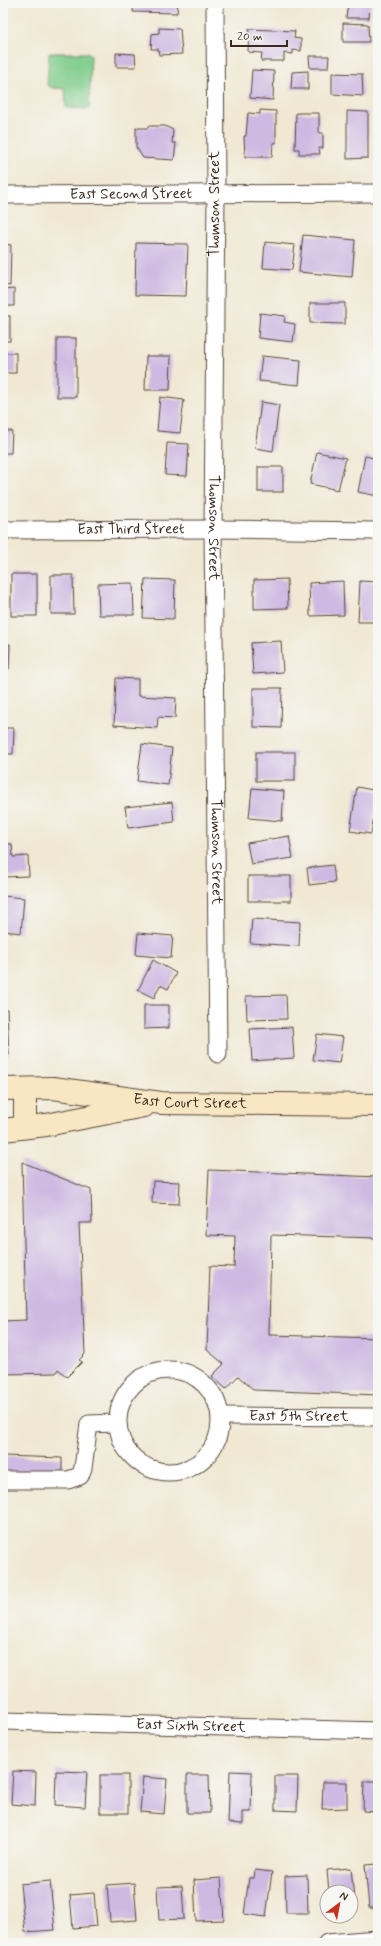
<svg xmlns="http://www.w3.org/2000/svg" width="381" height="1946" font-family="Mynerve,sans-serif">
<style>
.green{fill:#7fcc8b;stroke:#5d7b54}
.building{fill:#ceb9e2}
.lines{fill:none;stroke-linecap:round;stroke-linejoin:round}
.street-casing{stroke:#564639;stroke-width:19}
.secondary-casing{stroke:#564639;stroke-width:24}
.street{stroke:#fff;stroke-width:17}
.secondary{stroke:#f9e7c3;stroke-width:22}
.labels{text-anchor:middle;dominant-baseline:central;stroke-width:3;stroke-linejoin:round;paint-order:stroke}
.street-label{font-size:15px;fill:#3b2a1e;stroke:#f6f6f2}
</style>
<rect width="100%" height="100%" fill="#f6f6f2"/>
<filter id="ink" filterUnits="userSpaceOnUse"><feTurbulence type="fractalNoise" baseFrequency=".025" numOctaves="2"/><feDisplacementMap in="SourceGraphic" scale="8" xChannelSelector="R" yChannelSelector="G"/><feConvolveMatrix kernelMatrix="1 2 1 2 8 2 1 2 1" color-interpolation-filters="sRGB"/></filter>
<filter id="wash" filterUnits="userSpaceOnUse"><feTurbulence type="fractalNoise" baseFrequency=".012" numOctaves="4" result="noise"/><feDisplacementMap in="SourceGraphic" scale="16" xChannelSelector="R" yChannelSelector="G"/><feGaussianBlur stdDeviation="0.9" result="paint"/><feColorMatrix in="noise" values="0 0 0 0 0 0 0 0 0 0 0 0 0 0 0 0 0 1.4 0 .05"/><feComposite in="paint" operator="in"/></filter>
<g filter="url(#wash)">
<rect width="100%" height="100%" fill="#f0e8d3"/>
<polygon class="green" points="49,53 88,53 91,55 89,109 66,108 65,89 53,88 47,85"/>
<g id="blocks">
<g class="building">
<polygon points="134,3 178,3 177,13 133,12"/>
<polygon points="348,3 370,3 369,18 346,18"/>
<polygon points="343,23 368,24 369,42 343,42"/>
<polygon points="159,28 180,29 182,54 159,55 158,49 151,49 152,34 159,33"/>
<polygon points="249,29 295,31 294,38 301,39 301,51 293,50 293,54 284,53 284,61 261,61 262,53 248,52"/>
<polygon points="116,53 135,54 136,67 116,67"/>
<polygon points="309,56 329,56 328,68 310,68"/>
<polygon points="252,70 274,71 273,100 250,98"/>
<polygon points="308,71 308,89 291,89 292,72"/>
<polygon points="332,73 362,74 363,96 332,94"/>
<polygon points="260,110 276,111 276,143 273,143 272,157 245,157 244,136 246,136 248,113 260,114"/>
<polygon points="347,111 368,112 368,158 347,159"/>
<polygon points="296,113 319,113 319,133 323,133 323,148 319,148 320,154 299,154 299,149 295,149"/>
<polygon points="148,126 165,126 173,130 172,143 176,143 174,160 143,158 136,147 136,128 148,128"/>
<polygon points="303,235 355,240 352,277 299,272"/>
<polygon points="265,242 295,245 292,270 263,268"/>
<polygon points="136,243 188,244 186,296 135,295"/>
<polygon points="3,244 11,245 10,286 3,285"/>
<polygon points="14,289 14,306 3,306 3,290"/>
<polygon points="310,303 345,303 345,324 310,323"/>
<polygon points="260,313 285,316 284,322 295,324 293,342 258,338"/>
<rect x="3" y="316" width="7" height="25"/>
<rect x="57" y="338" width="19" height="59"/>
<rect x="3" y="353" width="13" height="20"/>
<polygon points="146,356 171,356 170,390 145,390"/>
<polygon points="262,356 301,360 299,385 259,381"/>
<polygon points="160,397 184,400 180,433 157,431"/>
<polygon points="261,402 279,405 273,451 255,448"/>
<polygon points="3,431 12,431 11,453 3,453"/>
<polygon points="167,443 189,444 187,476 165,475"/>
<polygon points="317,452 346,458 338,490 310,484"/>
<polygon points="365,456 378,459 378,496 358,492"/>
<rect x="258" y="467" width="25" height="25"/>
<rect x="11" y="574" width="26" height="42"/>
<polygon points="51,575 73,575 74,614 51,614"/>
<polygon points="145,579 175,580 174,619 143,618"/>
<polygon points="287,579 288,608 254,609 254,580"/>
<polygon points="343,581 344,615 310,616 309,583"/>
<polygon points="360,581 378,582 377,622 358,622"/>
<polygon points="133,583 134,615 99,615 98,584"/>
<polygon points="281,641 283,672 253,674 251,643"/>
<polygon points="3,644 10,644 9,669 3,669"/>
<polygon points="116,678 138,679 138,696 176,698 175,718 158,717 157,728 114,725"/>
<polygon points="3,686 4,686 5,707 3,707"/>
<polygon points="253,688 282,688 281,728 253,727"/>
<polygon points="3,728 14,728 13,754 3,754"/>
<polygon points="142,744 172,748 168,785 137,781"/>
<rect x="256" y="752" width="39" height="29"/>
<polygon points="357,787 378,791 371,834 350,831"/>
<polygon points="252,788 284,791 282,821 249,818"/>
<polygon points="172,802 174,822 128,828 125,807"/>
<polygon points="289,836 293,858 251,864 247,843"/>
<polygon points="3,844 12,844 13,857 28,856 29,876 3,877"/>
<polygon points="333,865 335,882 309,885 307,868"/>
<rect x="248" y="876" width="43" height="25"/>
<polygon points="3,896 24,898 21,933 3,931"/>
<polygon points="252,919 300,922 299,946 250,943"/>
<polygon points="138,933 173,936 171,958 136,955"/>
<polygon points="153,960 176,973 168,989 160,985 154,998 138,990"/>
<polygon points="286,995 287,1019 247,1020 246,996"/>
<polygon points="144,1005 169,1005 169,1028 144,1029"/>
<polygon points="3,1009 7,1009 9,1055 3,1055"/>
<polygon points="292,1027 294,1058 252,1061 250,1029"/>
<polygon points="317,1034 343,1037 339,1063 313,1060"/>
<polygon points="22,1162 91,1190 92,1223 79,1223 85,1354 79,1360 82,1362 67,1377 58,1369 56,1373 3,1374 3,1321 26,1320"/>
<polygon points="209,1170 378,1177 378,1238 271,1235 269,1335 378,1338 378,1395 254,1390 238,1376 226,1389 212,1376 224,1364 207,1350 210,1266 234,1267 235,1236 206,1235"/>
<polygon points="153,1181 180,1182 179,1204 152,1203"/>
<polygon points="3,1456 62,1458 62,1475 3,1473"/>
<polygon points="13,1771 36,1772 35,1806 11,1804"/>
<polygon points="56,1771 87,1772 85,1807 55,1805"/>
<polygon points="230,1771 252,1772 251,1812 243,1812 243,1824 228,1823"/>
<rect x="100" y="1775" width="28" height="38"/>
<polygon points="187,1775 209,1775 210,1813 187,1813"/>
<polygon points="275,1776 298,1776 297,1811 275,1810"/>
<polygon points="143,1777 167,1779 164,1814 140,1812"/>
<polygon points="364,1781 378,1781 378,1812 363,1811"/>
<polygon points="323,1782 347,1782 347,1808 322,1809"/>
<polygon points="378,1864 378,1908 369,1908 365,1865"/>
<polygon points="351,1868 355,1909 351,1909 351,1892 329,1892 327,1870"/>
<polygon points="255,1870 272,1872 266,1917 244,1914 249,1878 254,1878"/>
<polygon points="307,1875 308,1913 286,1913 285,1876"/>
<polygon points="221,1878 224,1920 196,1921 194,1880"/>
<polygon points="50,1881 55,1930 25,1932 20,1884"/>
<polygon points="134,1883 137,1920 110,1922 107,1885"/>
<polygon points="182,1886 184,1919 159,1920 157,1887"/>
<polygon points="94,1893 97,1926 73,1928 70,1895"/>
<polygon points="3,1902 5,1902 6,1936 3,1936"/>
</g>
</g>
</g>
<g filter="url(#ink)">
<use href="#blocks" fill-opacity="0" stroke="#564639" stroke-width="1"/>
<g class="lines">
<g class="street-casing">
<g id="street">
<path id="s1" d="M215,3L216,194L213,529L218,1054"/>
<path id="s2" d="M3,195L378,193"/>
<path id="s3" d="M3,530L213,529L378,531"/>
<circle cx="169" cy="1421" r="51"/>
<path id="s4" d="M221,1416L378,1417"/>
<polyline points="3,1480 68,1480 80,1476 83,1468 89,1424 117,1423"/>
<path id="s5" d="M3,1721L378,1731"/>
<polyline points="327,1943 378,1939"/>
</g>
</g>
<g class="secondary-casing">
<g id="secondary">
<path id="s6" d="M3,1089L53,1088L161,1103L378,1105"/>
<polyline points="25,1089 25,1127"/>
<polyline points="3,1130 46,1125 144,1106"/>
</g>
</g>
<use href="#street" class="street"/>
<use href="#secondary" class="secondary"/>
</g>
</g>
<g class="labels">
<g class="street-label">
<text stroke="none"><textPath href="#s2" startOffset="128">East Second Street</textPath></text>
<text transform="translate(215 204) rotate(-90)">Thomson Street</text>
<text stroke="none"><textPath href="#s1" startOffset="525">Thomson Street</textPath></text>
<text stroke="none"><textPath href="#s3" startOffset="128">East Third Street</textPath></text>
<text stroke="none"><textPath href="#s1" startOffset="849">Thomson Street</textPath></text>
<text stroke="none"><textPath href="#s6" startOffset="188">East Court Street</textPath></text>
<text stroke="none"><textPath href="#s4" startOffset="78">East 5th Street</textPath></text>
<text stroke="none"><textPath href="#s5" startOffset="188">East Sixth Street</textPath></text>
</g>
</g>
<rect width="381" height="1946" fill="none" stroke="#f6f6f2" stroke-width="16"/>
<g transform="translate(339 1904) rotate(32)"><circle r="19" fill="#f6f6f2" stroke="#aba49d"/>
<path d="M0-3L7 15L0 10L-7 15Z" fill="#c8321e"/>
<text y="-6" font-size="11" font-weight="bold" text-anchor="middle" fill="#3b2a1e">N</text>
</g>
<path d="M231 40v6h56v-6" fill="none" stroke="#3b2a1e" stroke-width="2"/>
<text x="237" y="40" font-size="12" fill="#3b2a1e" stroke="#f6f6f2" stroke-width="3" paint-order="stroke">20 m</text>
</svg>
